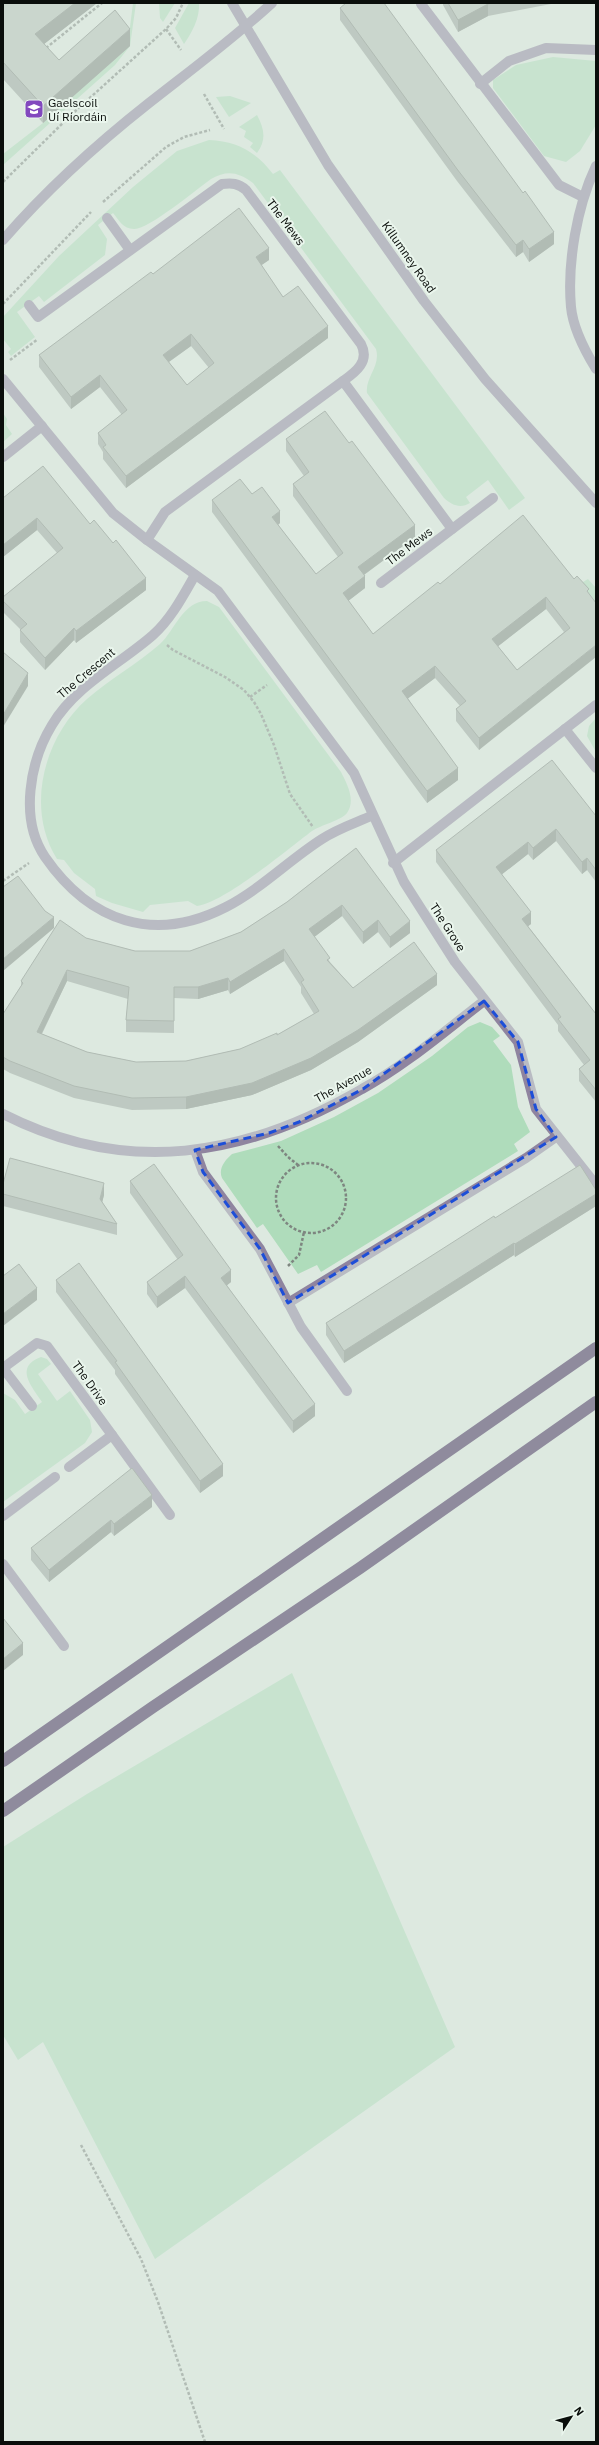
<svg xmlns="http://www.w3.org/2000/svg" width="599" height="2445" font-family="'IBM Plex Sans',sans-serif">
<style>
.green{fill:#afdcbb}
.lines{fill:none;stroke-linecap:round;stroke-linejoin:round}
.path{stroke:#7e8680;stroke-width:2.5;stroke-dasharray:3 2;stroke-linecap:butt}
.minor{stroke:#8f849f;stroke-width:10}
.highway{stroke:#32194c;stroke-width:12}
.wall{fill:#9aa39d;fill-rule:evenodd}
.shaded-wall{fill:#7d857f}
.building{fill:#b3beb6;stroke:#7d857f;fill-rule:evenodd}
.marked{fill:none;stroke:#1d4ed8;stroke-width:3;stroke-dasharray:8 5;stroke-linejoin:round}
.labels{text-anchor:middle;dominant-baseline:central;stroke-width:4;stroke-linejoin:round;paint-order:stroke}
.poi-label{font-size:12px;fill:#0a0e0b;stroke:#eaf6ed;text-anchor:start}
.street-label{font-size:12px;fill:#0a0e0b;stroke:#eaf6ed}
</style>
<rect width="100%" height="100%" fill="#dde9e0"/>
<g class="green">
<polygon points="133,3 136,3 130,46 115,65 3,165 3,154 43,123 128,43"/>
<polygon points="159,3 175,3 163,22 160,18"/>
<path d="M189,3H199C200,18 192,32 184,44L175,28Z"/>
<polygon points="553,57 596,61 596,125 580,151 566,162 544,156 493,88 493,80 516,65"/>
<polygon points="230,96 251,103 229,117 216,97"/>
<path d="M257,115C264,128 267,140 257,153L250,147L253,143L244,137L246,131L239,127Z"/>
<path d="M209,140C237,141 256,152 273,174L280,170L525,498L509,510L488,480L466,497L470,503C460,509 452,505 444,498L367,393C365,377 381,366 376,349L253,183C238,172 227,170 211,179C197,189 148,230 134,229C123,229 119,220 113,213L98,225L107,239L105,255L44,302L39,296L17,312L35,337L11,356L8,352L11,349L3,339V317L59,256L133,187L177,151Z"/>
<polygon points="3,413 7,419 6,425 12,434 3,442"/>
<polygon points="588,579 596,588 596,608 578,585"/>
<path d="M207,601L219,607L341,772C347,784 356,800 347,813C342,820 321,825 312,831C288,849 224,903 197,906L188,901L150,905L143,912L112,903L96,896L95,889L74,873L64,860L57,859C25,808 44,737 87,699C110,679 137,664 160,644C175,630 183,601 207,601Z"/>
<polygon points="596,718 596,752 587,736 589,726"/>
<path d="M480,1022L492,1027L500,1036L493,1041L511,1065L518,1107L530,1132L514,1144L518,1151L321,1272L317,1265L298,1274L263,1224L257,1228L222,1178C218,1169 225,1160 232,1154L281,1141L334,1117L378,1093L432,1056L468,1027Z"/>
<path d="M41,1357L47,1359L51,1364L38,1374L57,1401L70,1391L90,1420L92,1432L85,1443L3,1502V1393L15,1400L25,1414L42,1402C33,1388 13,1367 41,1357Z"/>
<polygon points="292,1673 455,2047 155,2259 43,2042 18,2060 3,2035 3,1847 87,1794"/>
</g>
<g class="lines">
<g class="path">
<polyline points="166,29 181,50"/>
<polyline points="46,48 102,3"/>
<polyline points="204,94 224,129"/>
<polyline points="3,182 71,115 166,29 176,18 183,3"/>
<polyline points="103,202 166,147 184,137 210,130"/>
<polyline points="3,304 91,212"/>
<polyline points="10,360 38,339"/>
<polyline points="167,645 173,650 225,677 244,690 254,702 261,714 274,745 290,794 313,827"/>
<polyline points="250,697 267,685"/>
<polyline points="3,881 29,863"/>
<polyline points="278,1146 288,1157 298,1165"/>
<circle cx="311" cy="1198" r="35"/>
<polyline points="288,1266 299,1255 304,1232"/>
<polyline points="81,2145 141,2259 158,2302 205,2442"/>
</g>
<g class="minor">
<polyline points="232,3 328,165 424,301 485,379 596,503"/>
<polyline points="421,4 559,185 583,197"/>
<polyline points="480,84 509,61 546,48 596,50"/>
<path d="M596,166C577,206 567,263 571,307C573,329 585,351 596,369"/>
<polyline points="107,218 130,250"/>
<path d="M3,240C47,189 97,144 149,103C191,70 233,39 272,3"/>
<path d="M29,305L38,317L222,184C232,183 238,183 246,190L361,344C370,361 356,372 343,381"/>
<polyline points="3,379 113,513 147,540 218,591 354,773 404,882 455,962 518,1042 536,1109 596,1185"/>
<polyline points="3,457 42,426"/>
<polyline points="147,540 165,512 343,381 452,529"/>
<path d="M195,575C183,596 171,619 153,635C120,664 76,685 52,725C30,761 19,819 45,857C90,922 154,944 226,907C261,889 289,860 322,839C337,829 355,823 371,816"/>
<polyline points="381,583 493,498"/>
<polyline points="565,729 596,768"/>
<polyline points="393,863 596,705"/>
<path d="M3,1114C127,1177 245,1157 362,1089C406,1065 445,1031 484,1001"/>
<polyline points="195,1150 203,1172 260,1249 301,1327 347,1391"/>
<polyline points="288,1303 526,1158 556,1137"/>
<polyline points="3,1368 37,1343 47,1346 112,1435 69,1467"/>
<polyline points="3,1368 32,1406"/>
<polyline points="112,1435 170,1515"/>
<polyline points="3,1516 55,1477"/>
<polyline points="3,1564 64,1646"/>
</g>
<g class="highway">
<polyline points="3,1761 596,1348"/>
<polyline points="3,1811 153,1707 360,1568 596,1402"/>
</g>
</g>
<g class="wall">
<polygon points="3,3 97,3 44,44 59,60 130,46 43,123 3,79"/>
<polygon points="443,3 596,3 596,4 551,4 488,16 458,32 443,5"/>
<polygon points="340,8 554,244 529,262 523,252 516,257 457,181 340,20"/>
<path d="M269,260L261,265L283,297L328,338L126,488L103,459V452L98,444V433L122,415L100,387L71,409L39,367V355L153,274ZM191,346L209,368L187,385L169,362Z"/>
<polygon points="595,275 596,275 596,288 595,287"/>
<path d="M286,439L415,537L364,575L365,588L348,601L373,634L440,584L574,579L589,594L596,603L479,750L456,721V709L460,706L435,678L408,698L458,780L427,803L212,512V500L252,494L280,523L278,525L316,574L338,557L293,496V484L304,476L286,451ZM546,609L564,632L517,670L498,646Z"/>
<polygon points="3,498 90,524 146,590 76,643 74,640 45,670 20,642 20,630 21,630 3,612 3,597 57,553 37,530 3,557"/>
<polygon points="596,816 596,882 587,870 582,874 556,841 533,860 528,854 502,874 531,924 528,926 596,1014 596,1102 579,1081 579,1069 584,1065 558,1031 558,1025 436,862 436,850"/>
<path d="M356,848L410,933L390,948L378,932L363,944L342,916L314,937L330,962L353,988L437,985L358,1042L311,1070L252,1095L186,1109L132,1110L74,1098L10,1073L3,1069V1014L21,986V981L86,938L135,951H190L241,932L287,902ZM284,961L301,987V993L314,1014L277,1035L240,1049L186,1061L136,1062L87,1052L42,1034L67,981L128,999L126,1020V1032L174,1033V998L198,999L228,990L230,994Z"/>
<polygon points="130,1181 231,1282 227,1285 315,1416 293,1433 185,1288 157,1308 147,1294 147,1282 178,1260 130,1193"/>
<polygon points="596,1190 596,1206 515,1257 514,1255 344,1363 326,1335 326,1323 495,1218"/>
<polygon points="3,1194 104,1195 102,1202 117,1224 117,1235 3,1206"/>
<polygon points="56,1280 223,1476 200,1493 115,1374 115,1370 56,1292"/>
<polygon points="152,1507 114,1536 111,1532 49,1582 31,1560 31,1548"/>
</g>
<g class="shaded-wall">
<polygon points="75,3 97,3 35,51 35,34"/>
<polygon points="488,4 488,16 458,32 458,20"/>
<polygon points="130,29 130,46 43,123 43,106"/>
<polygon points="554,232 554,244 529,262 529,249"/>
<polygon points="523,240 523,252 516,257 516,245"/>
<polygon points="269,248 269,260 256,269 256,257"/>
<polygon points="328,326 328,338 126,488 126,476"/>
<polygon points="191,334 191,346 163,366 163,355"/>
<polygon points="100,375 100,387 71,409 71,397"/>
<polygon points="280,511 280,523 272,529 272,517"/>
<polygon points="37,518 37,530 3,557 3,545"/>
<polygon points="415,525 415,537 358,579 358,567"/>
<polygon points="365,576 365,588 343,605 343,593"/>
<polygon points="146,578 146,590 76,643 76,631"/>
<polygon points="546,597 546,609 492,651 492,639"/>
<polygon points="74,628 74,640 45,670 45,658"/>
<polygon points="596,645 596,657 479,750 479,738"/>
<polygon points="435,666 435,678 402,703 402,691"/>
<polygon points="28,673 28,686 3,727 3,715"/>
<polygon points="458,768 458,780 427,803 427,791"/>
<polygon points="556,829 556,841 533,860 533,848"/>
<polygon points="528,842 528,854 496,879 496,867"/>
<polygon points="3,853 4,853 4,865 3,866"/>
<polygon points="587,858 587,870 582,874 582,862"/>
<polygon points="342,905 342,916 309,941 309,929"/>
<polygon points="531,912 531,924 522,931 522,919"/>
<polygon points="54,917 54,928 3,971 3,959"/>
<polygon points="378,920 378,932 363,944 363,932"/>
<polygon points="410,921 410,933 390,948 390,937"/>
<polygon points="284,949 284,961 230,994 230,982"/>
<polygon points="67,970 67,981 37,1043 37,1032"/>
<polygon points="437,974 437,985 358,1042 311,1070 252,1095 186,1109 186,1097"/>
<polygon points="228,978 228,990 198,999 198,987"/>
<polygon points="104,1183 104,1195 100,1211 100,1199"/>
<polygon points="596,1194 596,1206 515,1257 515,1244"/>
<polygon points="514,1243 514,1255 344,1363 344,1351"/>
<polygon points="231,1270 231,1282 221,1290 221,1278"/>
<polygon points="185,1276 185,1288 157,1308 157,1297"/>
<polygon points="37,1288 37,1300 3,1326 3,1314"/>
<polygon points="315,1404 315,1416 293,1433 293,1421"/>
<polygon points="223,1464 223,1476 200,1493 200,1481"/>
<polygon points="152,1495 152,1507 114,1536 114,1524"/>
<polygon points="111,1520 111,1532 49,1582 49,1570"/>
<polygon points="23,1643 23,1655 3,1671 3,1659"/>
</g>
<g class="building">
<polygon points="3,3 75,3 35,34 59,60 115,10 130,29 43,106 3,62"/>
<polygon points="346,3 384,3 523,193 525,191 554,232 529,249 523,240 516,245 457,169 340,8"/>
<polygon points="448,3 493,3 488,4 458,20"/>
<path d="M239,208L269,248L256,257L283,297L298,286L328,326L126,476L103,447L106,445L98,433L127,410L100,375L71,397L39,355L151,272L153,274ZM191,334L214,363L187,385L163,355Z"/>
<path d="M325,411L349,443L352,441L415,525L358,567L365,576L343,593L373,634L438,582L440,584L523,515L574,579L577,576L589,589L587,591L596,603V645L479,738L456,709L466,701L435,666L402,691L458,768L427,791L212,500L240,479L252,494L262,487L280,511L272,517L316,574L343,553L293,484L309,472L286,439ZM546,597L570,628L517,670L492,639Z"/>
<polygon points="43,466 90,524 94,520 113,543 116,540 146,578 76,631 74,628 45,658 20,630 27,624 3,601 3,597 63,548 37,518 3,545 3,498"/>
<polygon points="3,652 28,673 3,715"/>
<polygon points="552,760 596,816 596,870 587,858 582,862 556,829 533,848 528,842 496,867 531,912 522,919 596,1014 596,1090 579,1069 590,1060 558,1019 561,1017 436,850"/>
<path d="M356,848L410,921L390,937L378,920L363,932L342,905L309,929L330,958L327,960L353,988L414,942L437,974L358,1030L311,1058L252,1083L186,1097L132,1098L74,1086L10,1061L3,1057V1014L23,983L21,981L60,920L86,938L135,951H190L241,932L287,902ZM284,949L304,980L301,982L319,1011L277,1035V1033L240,1049L186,1061L136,1062L87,1052L37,1032L67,970L129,987L126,1020L174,1021V987H198L228,978L230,982Z"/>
<polygon points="18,876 45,911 54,917 3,959 3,887"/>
<polygon points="10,1158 104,1183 100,1199 117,1224 3,1194 3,1184"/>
<polygon points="154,1164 231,1270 221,1278 315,1404 293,1421 185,1276 157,1297 147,1282 183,1255 130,1181"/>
<polygon points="580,1165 596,1190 596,1194 515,1244 514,1243 344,1351 326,1323 494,1216 495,1218"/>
<polygon points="79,1263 223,1464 200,1481 115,1362 117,1361 56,1280"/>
<polygon points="19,1264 37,1288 3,1314 3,1276"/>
<polygon points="132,1468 152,1495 114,1524 111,1520 49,1570 31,1548"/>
<polygon points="3,1618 23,1643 3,1659"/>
</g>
<path d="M0 0H599V2445H0ZM484,1001L518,1042L536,1109L556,1137L288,1303L260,1249L203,1172L195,1150L269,1133L299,1122L363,1089Z" fill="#dde9e0" fill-opacity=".55" fill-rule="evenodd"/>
<path class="marked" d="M484,1001L518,1042L536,1109L556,1137L288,1303L260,1249L203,1172L195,1150L269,1133L299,1122L363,1089Z"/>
<defs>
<g id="school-square" transform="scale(1)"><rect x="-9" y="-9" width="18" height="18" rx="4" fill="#8248be" stroke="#eaf6ed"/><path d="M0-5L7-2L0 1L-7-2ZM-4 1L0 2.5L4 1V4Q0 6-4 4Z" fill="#fff"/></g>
</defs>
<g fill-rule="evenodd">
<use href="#school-square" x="34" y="109"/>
</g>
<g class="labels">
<g class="poi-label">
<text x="48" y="102">Gaelscoil<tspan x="48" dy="14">Uí Ríordáin</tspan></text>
</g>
<g class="street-label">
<text transform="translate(286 222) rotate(53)">The Mews</text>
<text transform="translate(409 257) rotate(55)">Killumney Road</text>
<text transform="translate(409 546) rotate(-37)">The Mews</text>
<text transform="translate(86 673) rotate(-40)">The Crescent</text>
<text transform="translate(448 927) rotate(57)">The Grove</text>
<text transform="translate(343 1084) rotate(-29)">The Avenue</text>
<text transform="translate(90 1383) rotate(54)">The Drive</text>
</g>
</g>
<rect width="599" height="2445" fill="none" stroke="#0a0e0b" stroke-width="8"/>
<g transform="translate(571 2417) rotate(54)" stroke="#eaf6ed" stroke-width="3" paint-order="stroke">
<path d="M0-3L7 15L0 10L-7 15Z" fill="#0a0e0b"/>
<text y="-6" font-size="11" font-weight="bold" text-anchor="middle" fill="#0a0e0b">N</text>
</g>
</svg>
